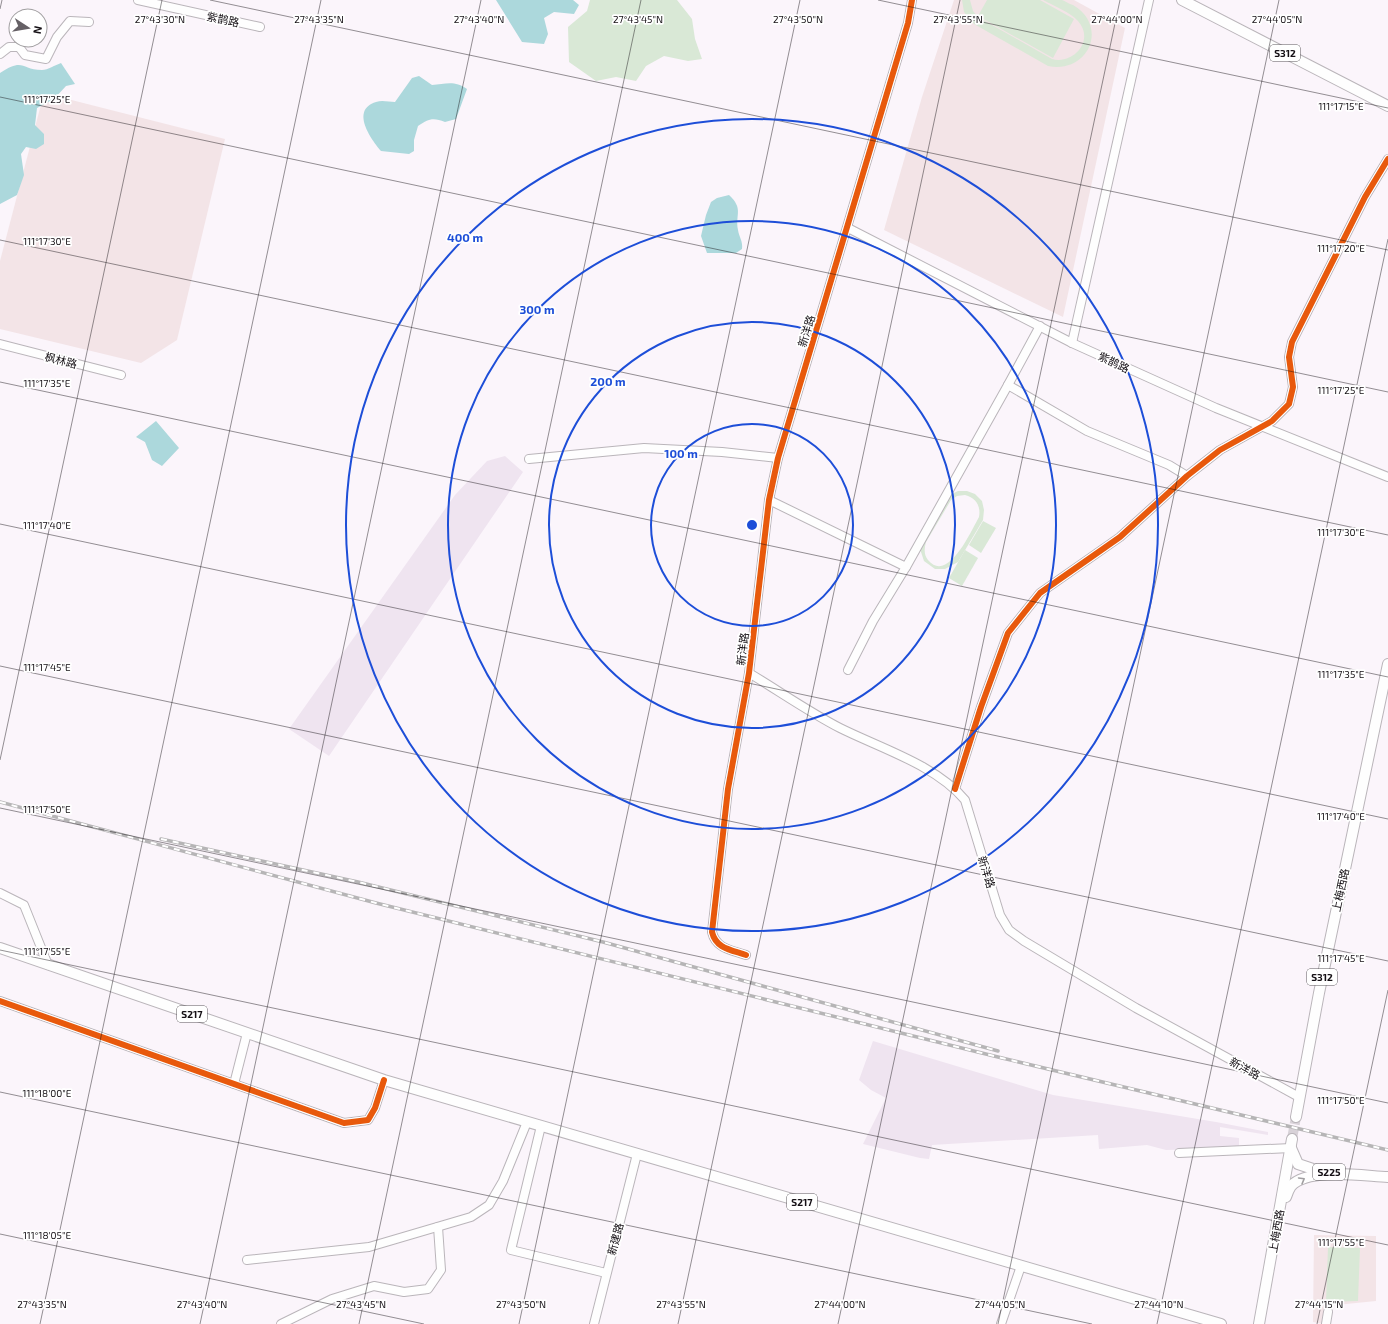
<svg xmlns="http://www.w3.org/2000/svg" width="1388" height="1324" font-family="'Exo 2','Noto Sans SC',sans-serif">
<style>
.industrial{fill:#efe4f0}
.education{fill:#f3e4e7}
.green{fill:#d9e8d6;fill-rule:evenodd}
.water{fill:#acd8dc}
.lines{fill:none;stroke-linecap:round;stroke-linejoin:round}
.major-tunnel{stroke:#d8d2d8;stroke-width:10;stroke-dasharray:10 5;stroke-linecap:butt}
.minor-casing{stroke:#bab5ba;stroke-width:10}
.major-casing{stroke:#bab5ba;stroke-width:12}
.minor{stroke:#fefefe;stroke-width:8}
.major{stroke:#fefefe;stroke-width:10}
.rail-casing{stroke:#b6b5b6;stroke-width:3.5}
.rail{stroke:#fff;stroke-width:2;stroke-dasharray:6;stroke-linecap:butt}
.cycleway-casing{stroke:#fff;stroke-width:8}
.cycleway{stroke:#e8590c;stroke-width:6}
.oneway{stroke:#a09ea0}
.ticks{fill:none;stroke:#140f14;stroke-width:1;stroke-opacity:0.45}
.ring{fill:none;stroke:#1d4ed8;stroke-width:2}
.labels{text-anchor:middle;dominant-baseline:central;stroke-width:3.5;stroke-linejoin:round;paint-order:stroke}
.shield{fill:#fff;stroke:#5a575a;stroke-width:1}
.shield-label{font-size:10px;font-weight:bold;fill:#140f14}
.street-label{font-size:11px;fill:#140f14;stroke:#fff}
.ticks-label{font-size:10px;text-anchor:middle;fill:#140f14;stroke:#fff;stroke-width:3.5;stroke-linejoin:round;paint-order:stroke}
.centre{fill:#1d4ed8;stroke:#fff;stroke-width:2}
.ring-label{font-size:12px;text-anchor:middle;font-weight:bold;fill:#1d4ed8;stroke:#fff;stroke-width:3.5;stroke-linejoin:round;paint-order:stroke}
</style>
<rect width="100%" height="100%" fill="#fbf5fb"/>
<g class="industrial">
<polygon points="505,456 523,472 329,756 289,729 455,495 487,461"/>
<polygon points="873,1041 1053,1095 1216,1122 1268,1132 1268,1135 1220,1127 1220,1136 1239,1138 1239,1147 1203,1149 1166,1150 1147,1145 1099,1149 1098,1135 932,1145 929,1159 920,1158 863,1144 886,1098 871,1090 859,1080"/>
</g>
<g class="education">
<polygon points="954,0 1074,0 1125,28 1063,317 884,230 922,97"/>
<polygon points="44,93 225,139 177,340 141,363 0,329 0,261"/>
<polygon points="1314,1235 1376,1236 1376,1301 1326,1306 1323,1324 1313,1322"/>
</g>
<g class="green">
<polygon points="590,0 677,0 692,19 695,39 702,59 688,61 664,56 646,66 636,81 616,77 596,81 569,62 568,27 587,11"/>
<path d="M962,0H970L973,11L978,17L1052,59C1074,65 1095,40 1078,21C1070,12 1054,6 1043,0C1049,0 1056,0 1062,0C1065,1 1069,4 1073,5C1109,26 1089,74 1048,66L974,24L964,12Z"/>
<polygon points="987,0 1040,0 1074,19 1053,58 978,16"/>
<path d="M958,491H967L975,494L982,501L984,510L983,520L958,562L945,569H935L924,561L920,549L950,495ZM965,495C976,498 981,506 979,517C971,531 948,584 928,560C924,555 924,549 926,542L951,500L957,496Z"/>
<polygon points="983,521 996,528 981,553 969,545"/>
<polygon points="965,550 978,558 962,586 949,578"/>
<polygon points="1328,1247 1360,1248 1358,1301 1326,1302"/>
</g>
<g class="water">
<polygon points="496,0 573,0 579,5 574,14 554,12 544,18 548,34 544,44 522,42"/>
<path d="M61,63L75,84L66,86L54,99L37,108L35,125L44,134V144L36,149L26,147L21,154L24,175L17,195L0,204V73C24,57 21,70 42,70C48,70 55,65 61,63Z"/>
<path d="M419,76L432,85C445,84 455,80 467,89L456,119L445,122C433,117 428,119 418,126L414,140V151L409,154L381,151C371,139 350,110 376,102C382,100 389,102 395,102L412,78Z"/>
<path d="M729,195C744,209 735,214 738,230C739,237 743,241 742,249L736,253H707L701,236L706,215L711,202L717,198Z"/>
<polygon points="156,421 179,448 162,466 152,460 145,442 136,437"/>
</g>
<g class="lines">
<polyline class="major-tunnel" points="1292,1139 1296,1117"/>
<g class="minor-casing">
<g id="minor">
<polyline points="138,0 260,27"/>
<polyline points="0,54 9,47 19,47 25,55 46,59 57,37 70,21 89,22"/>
<polyline points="848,228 1072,343 1216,408 1388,477"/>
<polyline points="1072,343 1149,0"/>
<polyline points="0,344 121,375"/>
<polyline points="1008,385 1040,326"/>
<polyline points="529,459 644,448 722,452 778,458"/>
<polyline points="769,500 906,567 1008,385 1087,431 1169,465 1187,476"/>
<polyline points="848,670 873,621 906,567"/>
<path d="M749,673C779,691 809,712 840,728C880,748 936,765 965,800L1000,915L1009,930L1024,941L1136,1008L1299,1097"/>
<polyline points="955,789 981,707 1008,633 1040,593 1120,537 1187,476 1220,450 1272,421 1289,404 1293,387 1289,357 1292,342 1365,197 1388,159"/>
<polyline points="0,893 24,905 48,965"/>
<path d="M746,955C732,950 716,949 712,932L728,789L749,673L769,500L778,458L908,23L912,0"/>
<polyline points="0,1001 344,1123 368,1120 375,1108 384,1080"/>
<polyline points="234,1084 247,1033"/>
<polyline points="541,1126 511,1250 606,1273"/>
<polyline points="1179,1153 1291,1148"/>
<polyline points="247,1260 369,1247 471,1217 489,1205 503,1181 527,1122"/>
<polyline points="281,1324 332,1299 374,1286 404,1292 428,1289 441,1270 438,1227"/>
<polyline points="594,1324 637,1154"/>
<polyline points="1001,1324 1021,1266"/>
<polyline points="1326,1324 1328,1312"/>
</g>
</g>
<g class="major-casing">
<g id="major">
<polyline points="1182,0 1388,106"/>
<polyline points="0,948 384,1080 1221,1324"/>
<polyline points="1296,1117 1319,993 1388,664"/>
<polyline points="1291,1148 1298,1164 1316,1170 1324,1171"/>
<path d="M1286,1197C1287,1194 1289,1189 1291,1186C1309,1167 1363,1176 1388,1177"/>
<polyline points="1259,1324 1292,1139"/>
</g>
</g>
<use href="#minor" class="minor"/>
<use href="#major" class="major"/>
<g class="rail-casing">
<g id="rail">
<polyline points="0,802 376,903 1002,1058 1388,1150"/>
<polyline points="161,839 358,882 603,942 998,1051"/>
</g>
</g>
<use href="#rail" class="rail"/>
<g class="cycleway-casing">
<g id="cycleway">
<polyline points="955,789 981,707 1008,633 1040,593 1120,537 1187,476 1220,450 1272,421 1289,404 1293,387 1289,357 1292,342 1365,197 1388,159"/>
<path d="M746,955C732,950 716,949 712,932L728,789L749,673L769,500L778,458L908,23L912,0"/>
<polyline points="0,1001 344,1123 368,1120 375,1108 384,1080"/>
</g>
</g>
<use href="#cycleway" class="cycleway"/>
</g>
<defs><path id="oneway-chevron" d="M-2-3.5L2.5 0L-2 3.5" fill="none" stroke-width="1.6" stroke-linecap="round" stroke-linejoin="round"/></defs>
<use class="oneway" href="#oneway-chevron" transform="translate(1302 1180) rotate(-30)"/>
<path class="ticks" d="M210,0L1388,250M878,0L1388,108M0,9L2,0M0,97L1388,392M0,240L1388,535M0,382L1388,677M0,524L1388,819M0,666L1388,961M0,760L162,0M0,808L1388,1103M0,950L1388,1245M0,1092L1092,1324M0,1234L424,1324M40,1324L321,0M200,1324L481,0M359,1324L641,0M519,1324L800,0M678,1324L960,0M838,1324L1120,0M998,1324L1279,0M1157,1324L1388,239M1317,1324L1388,990"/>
<g class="ring">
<circle cx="752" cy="525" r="101"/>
<circle cx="752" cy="525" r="203"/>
<circle cx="752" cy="525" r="304"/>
<circle cx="752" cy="525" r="406"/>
</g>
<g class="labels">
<g class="shield">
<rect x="1270" y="45" width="30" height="16" rx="3"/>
<rect x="1307" y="969" width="30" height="16" rx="3"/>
<rect x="177" y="1006" width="30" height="16" rx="3"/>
<rect x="1313" y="1164" width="32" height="16" rx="3"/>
<rect x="787" y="1194" width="30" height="16" rx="3"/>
</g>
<g class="shield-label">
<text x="1285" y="53">S312</text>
<text x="1322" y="977">S312</text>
<text x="192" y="1014">S217</text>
<text x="1329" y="1172">S225</text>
<text x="802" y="1202">S217</text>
</g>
<g class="street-label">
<text transform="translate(223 19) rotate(12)">紫鹊路</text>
<text transform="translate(806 331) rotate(-73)">新洋路</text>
<text transform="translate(61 360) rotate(14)">枫林路</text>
<text transform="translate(1114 362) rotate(25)">紫鹊路</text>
<text transform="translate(742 649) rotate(-83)">新洋路</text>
<text transform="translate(987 872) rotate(73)">新洋路</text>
<text transform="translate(1340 890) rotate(-78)">上梅西路</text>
<text transform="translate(1245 1068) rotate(29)">新洋路</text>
<text transform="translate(1276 1231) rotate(-80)">上梅西路</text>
<text transform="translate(615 1239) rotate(-75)">新建路</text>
</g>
</g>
<g class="ticks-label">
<text x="160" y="23">27°43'30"N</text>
<text x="319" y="23">27°43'35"N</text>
<text x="479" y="23">27°43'40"N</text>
<text x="638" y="23">27°43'45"N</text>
<text x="798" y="23">27°43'50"N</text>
<text x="958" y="23">27°43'55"N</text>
<text x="1117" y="23">27°44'00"N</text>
<text x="1277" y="23">27°44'05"N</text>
<text x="47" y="103">111°17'25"E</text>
<text x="1341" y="110">111°17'15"E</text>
<text x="47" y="245">111°17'30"E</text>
<text x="1341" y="252">111°17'20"E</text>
<text x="47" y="387">111°17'35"E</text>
<text x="1341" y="394">111°17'25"E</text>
<text x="47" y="529">111°17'40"E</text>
<text x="1341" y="536">111°17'30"E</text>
<text x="47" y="671">111°17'45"E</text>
<text x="1341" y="678">111°17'35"E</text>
<text x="47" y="813">111°17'50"E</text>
<text x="1341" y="820">111°17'40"E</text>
<text x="47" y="955">111°17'55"E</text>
<text x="1341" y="962">111°17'45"E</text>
<text x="47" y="1097">111°18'00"E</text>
<text x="1341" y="1104">111°17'50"E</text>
<text x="47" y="1239">111°18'05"E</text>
<text x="1341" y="1246">111°17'55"E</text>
<text x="42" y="1308">27°43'35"N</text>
<text x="202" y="1308">27°43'40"N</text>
<text x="361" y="1308">27°43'45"N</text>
<text x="521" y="1308">27°43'50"N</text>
<text x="681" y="1308">27°43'55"N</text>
<text x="840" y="1308">27°44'00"N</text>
<text x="1000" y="1308">27°44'05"N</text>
<text x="1159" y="1308">27°44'10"N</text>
<text x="1319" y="1308">27°44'15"N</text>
</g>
<circle cx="752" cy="525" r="6" class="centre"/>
<g class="ring-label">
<text x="465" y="242">400 m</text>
<text x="537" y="314">300 m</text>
<text x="608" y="386">200 m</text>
<text x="681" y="458">100 m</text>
</g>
<g transform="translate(28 28) rotate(102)"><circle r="19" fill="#ffffff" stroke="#a19fa1"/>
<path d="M0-3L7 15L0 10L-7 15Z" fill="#656065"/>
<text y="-6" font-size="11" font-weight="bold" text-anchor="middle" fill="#140f14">N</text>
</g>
</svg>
